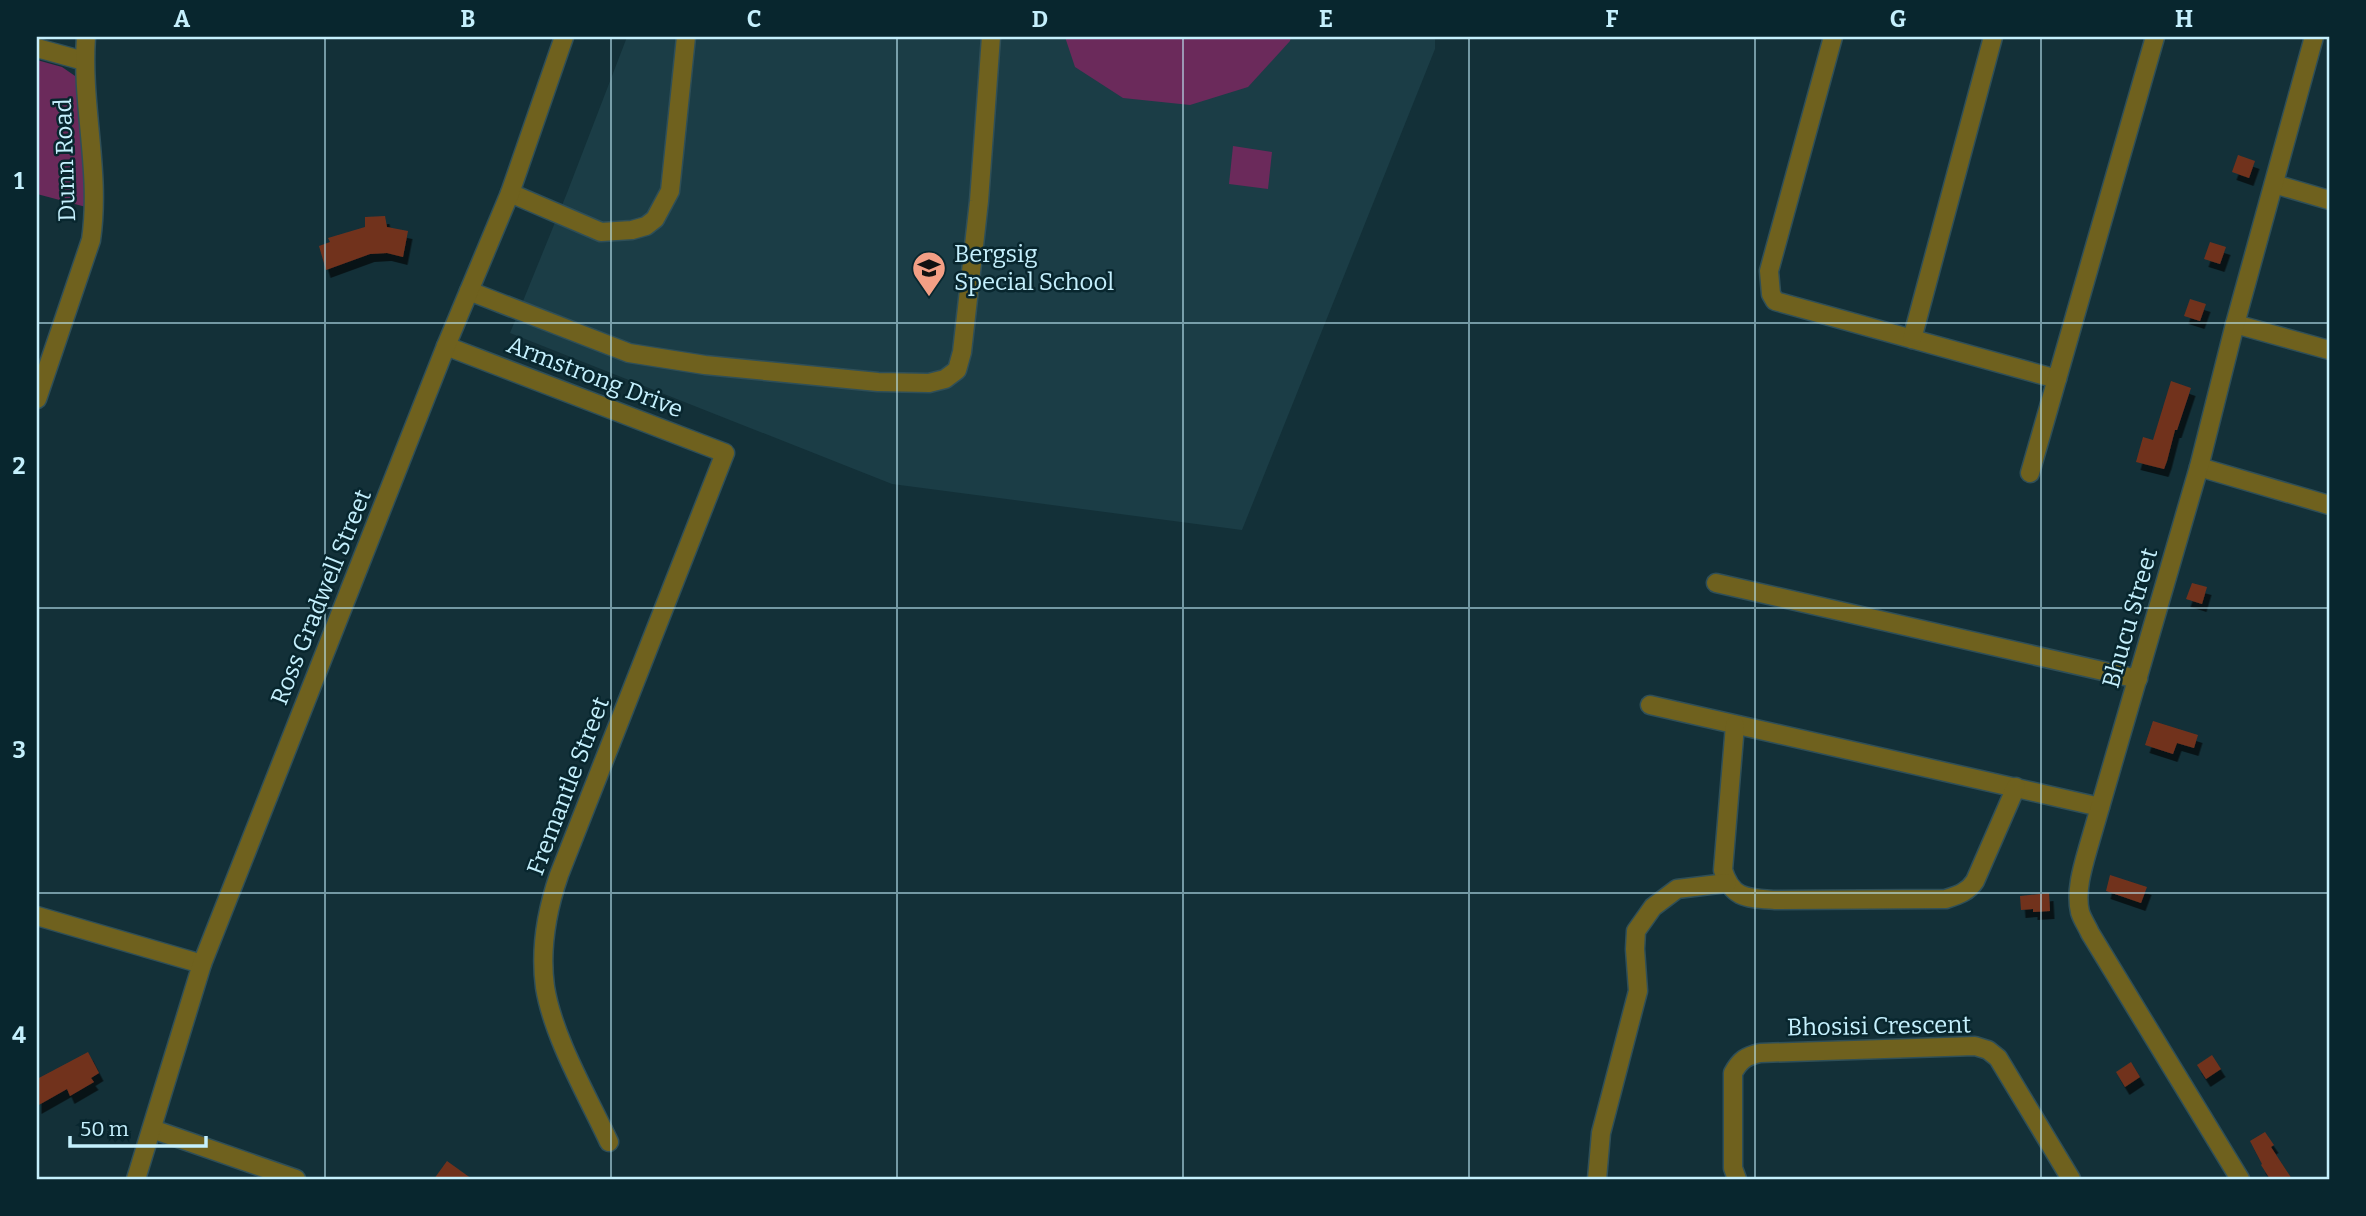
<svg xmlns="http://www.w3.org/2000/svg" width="2366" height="1216" font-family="Bitter,serif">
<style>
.built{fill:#1b3d46}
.green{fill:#6b2a5b}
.building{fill:#71321e;filter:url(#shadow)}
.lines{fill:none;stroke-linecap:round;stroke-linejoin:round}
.minor-casing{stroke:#2f4f58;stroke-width:21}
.minor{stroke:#6f611e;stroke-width:18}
.grid{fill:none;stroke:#c5f0fd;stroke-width:2;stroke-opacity:0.55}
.labels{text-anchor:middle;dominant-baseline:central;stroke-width:5;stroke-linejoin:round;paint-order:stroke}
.street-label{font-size:24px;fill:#c5f0fd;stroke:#08262e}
.poi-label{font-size:24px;fill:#c5f0fd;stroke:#08262e;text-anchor:start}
.neatline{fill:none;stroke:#c5f0fd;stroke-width:2.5}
.grid-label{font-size:23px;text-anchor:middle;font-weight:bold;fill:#c5f0fd}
</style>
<defs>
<filter id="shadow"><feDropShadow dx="4.5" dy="8" stdDeviation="0" flood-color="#0009"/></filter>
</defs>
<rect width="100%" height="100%" fill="#133038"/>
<polygon class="built" points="627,37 1435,37 1435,49 1242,530 892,484 510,333 567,193"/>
<g class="green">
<polygon points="1065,37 1291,37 1290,41 1248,87 1190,105 1123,98 1075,67"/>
<polygon points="37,60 62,67 78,78 86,163 86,207 37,194"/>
<polygon points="1233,146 1272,152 1268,189 1229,184"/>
</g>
<g class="building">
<polygon points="2238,155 2255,161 2249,178 2232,172"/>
<polygon points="385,216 387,227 408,231 403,257 387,253 370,254 326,270 319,246 330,242 328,238 365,227 365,217"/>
<polygon points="2210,242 2226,247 2220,264 2204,259"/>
<polygon points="2190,299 2206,304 2200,321 2184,316"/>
<polygon points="2171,381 2191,388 2177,430 2175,430 2167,461 2164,469 2136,462 2143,437 2153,440"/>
<polygon points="2192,583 2207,587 2202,604 2186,599"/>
<polygon points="2153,721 2198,735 2194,748 2177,743 2173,754 2145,745"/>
<polygon points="2110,875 2147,887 2141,903 2106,891"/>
<polygon points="2049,893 2050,911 2033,912 2033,909 2021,910 2020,896"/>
<polygon points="88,1052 99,1073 91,1078 94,1082 70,1096 67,1089 37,1106 37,1079"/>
<polygon points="2212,1055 2221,1069 2206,1079 2197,1065"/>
<polygon points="2131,1062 2140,1077 2125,1087 2116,1072"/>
<polygon points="2265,1132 2274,1145 2271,1147 2292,1179 2270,1179 2261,1165 2262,1164 2250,1141"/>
<polygon points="447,1161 472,1179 434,1179"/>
</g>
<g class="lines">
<g class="minor-casing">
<g id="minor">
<polyline points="1833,37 1769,271 1771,294 1775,301 2057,379"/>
<polyline points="37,48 84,61"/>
<polyline points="2274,184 2329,200"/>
<polyline points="510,193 601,232 632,230 646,226 655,219 670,191 686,37"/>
<polyline points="469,291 629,353 705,365 878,382 929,383 945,379 957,370 962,352 979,201 991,37"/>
<polyline points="2235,324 2329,350"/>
<polyline points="1912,339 1993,37"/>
<path d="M446,346L725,453L559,875C547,910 540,950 545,987C553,1037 587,1095 609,1142"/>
<path d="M37,399L91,240C101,172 81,105 86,37"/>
<polyline points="2199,467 2329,505"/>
<polyline points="2030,473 2155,37"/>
<polyline points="1716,583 2138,679"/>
<polyline points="1650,705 2100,807"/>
<path d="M1735,725L1723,870C1732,899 1747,898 1775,900L1946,899C1958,895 1968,892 1975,881L2016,787"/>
<polyline points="37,916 202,964"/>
<polyline points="152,1129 296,1179"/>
<polyline points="136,1179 202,964 446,346 510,193 564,37"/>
<polyline points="1597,1179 1601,1133 1638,991 1635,949 1636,931 1653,907 1677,889 1727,883"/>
<path d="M1737,1179L1733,1168V1073C1740,1060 1746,1056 1760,1053L1975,1046L1988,1050L1998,1058L2071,1179"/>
<path d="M2240,1179L2090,933C2087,926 2082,919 2080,912C2075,891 2083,866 2089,845L2199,467L2235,324L2314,37"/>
</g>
</g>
<use href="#minor" class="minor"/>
</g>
<path class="grid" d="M325,37V1179M611,37V1179M897,37V1179M1183,37V1179M1469,37V1179M1755,37V1179M2041,37V1179M37,323H2329M37,608H2329M37,893H2329"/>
<defs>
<g id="school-pin" transform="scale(1.75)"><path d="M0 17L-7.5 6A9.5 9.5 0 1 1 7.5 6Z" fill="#f39f85" stroke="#08262e"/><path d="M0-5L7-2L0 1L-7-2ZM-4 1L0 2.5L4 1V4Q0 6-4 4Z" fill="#111"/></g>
</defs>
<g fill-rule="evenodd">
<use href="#school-pin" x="929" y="268"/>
</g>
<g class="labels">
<g class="street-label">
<text transform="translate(65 160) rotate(-92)">Dunn Road</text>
<text transform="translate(595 377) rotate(21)">Armstrong Drive</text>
<text transform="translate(321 597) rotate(-68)">Ross Gradwell Street</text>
<text transform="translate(2130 618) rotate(-74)">Bhucu Street</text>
<text transform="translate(568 786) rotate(-69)">Fremantle Street</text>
<text transform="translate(1879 1026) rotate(-1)">Bhosisi Crescent</text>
</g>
<g class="poi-label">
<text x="954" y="254">Bergsig<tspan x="954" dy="28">Special School</tspan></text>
</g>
</g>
<rect width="2366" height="1216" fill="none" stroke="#08262e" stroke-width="77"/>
<path d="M70 1136v10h136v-10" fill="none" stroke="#c5f0fd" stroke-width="3.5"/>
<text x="80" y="1136" font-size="21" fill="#c5f0fd" stroke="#08262e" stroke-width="5" paint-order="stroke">50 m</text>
<rect x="38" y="38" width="2290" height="1140" class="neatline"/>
<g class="grid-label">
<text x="182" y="27">A</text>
<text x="468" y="27">B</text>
<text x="754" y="27">C</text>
<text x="1040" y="27">D</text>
<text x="1326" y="27">E</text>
<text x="1612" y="27">F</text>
<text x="1898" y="27">G</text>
<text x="2184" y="27">H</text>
<text x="19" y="189">1</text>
<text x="19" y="474">2</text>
<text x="19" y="758">3</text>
<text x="19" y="1043">4</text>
</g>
</svg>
